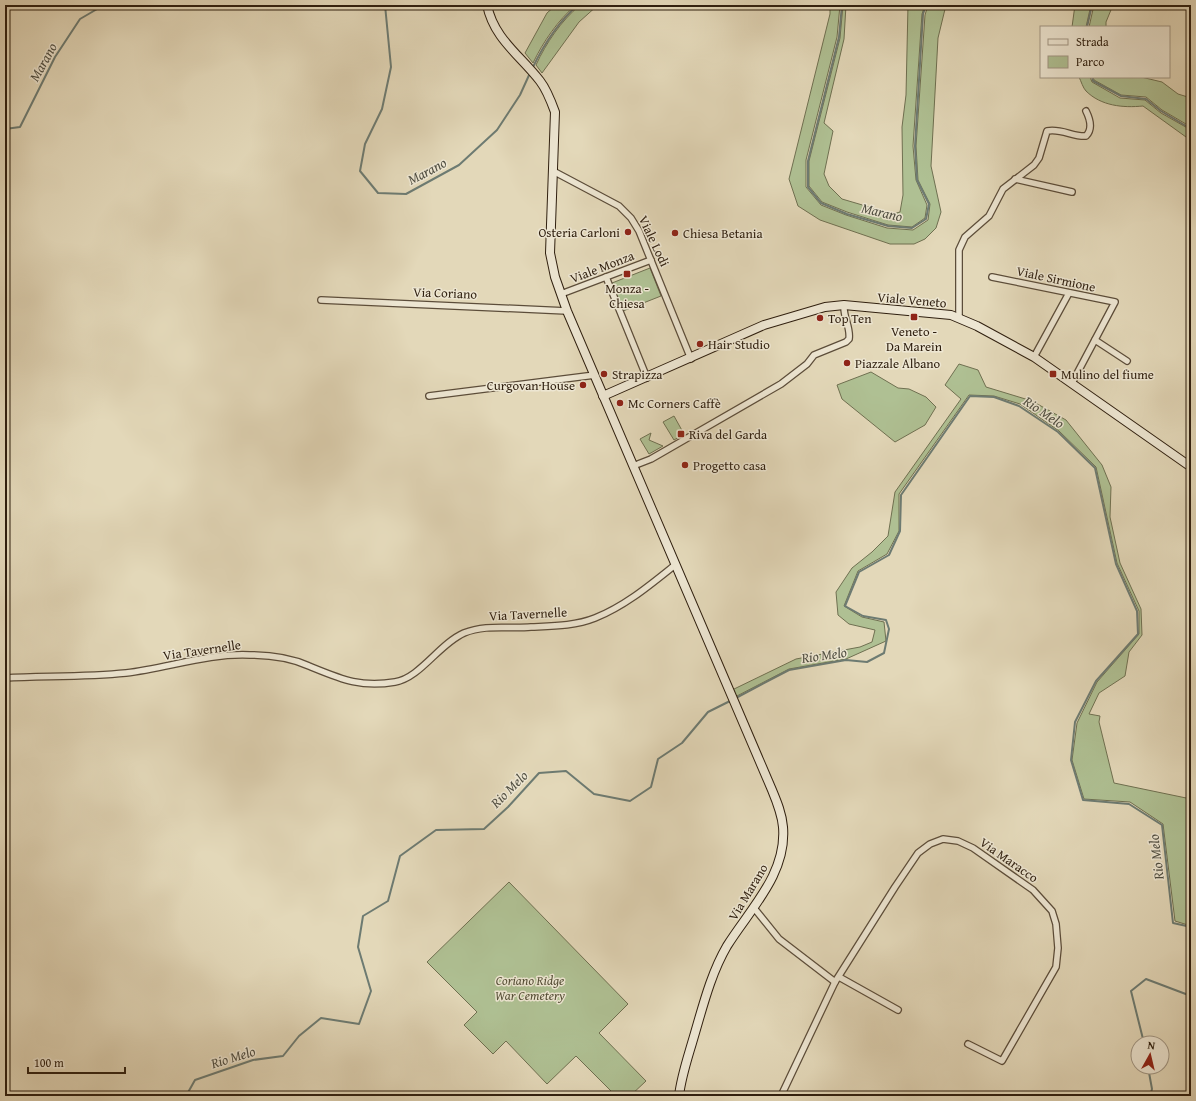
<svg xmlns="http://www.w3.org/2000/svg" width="1196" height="1101" font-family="'Gentium Book Plus',serif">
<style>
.green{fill:#afc093;stroke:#6f7051}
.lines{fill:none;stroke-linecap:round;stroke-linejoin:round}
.stream{stroke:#6d7b72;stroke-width:2}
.street-casing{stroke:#5c4d3a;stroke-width:8}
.secondary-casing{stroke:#2f1f0f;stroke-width:10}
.street{stroke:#ede6d2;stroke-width:5.5}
.secondary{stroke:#ede6d2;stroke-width:8}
.poi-dot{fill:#8f2418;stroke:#ede6d2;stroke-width:1.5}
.labels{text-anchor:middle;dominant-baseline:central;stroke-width:3;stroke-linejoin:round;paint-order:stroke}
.poi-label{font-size:13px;fill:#2f1f0f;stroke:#ede6d2;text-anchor:start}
.street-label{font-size:13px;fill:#2f1f0f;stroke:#ede6d2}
.park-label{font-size:13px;font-style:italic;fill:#554f37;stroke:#ede6d2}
.water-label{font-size:14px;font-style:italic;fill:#4e4d41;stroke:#ede6d2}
</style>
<rect width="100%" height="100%" fill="#e3d8b9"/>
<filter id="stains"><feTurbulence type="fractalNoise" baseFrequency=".005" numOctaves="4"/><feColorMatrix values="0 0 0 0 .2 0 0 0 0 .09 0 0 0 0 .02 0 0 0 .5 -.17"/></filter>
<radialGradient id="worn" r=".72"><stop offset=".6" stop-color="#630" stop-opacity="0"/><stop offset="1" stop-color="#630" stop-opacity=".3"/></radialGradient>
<g class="green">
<path d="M556,5H576C558,20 543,42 533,63L525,53L547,13Z"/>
<path d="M580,5H598L579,22L542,73L536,65C546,43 561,21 580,5Z"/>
<polygon points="830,5 840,5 837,37 806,160 806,187 821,205 846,215 887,228 913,230 928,220 930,204 918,180 916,146 925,15 928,5 946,5 938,38 931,166 941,212 936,228 925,239 914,244 890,244 820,220 798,206 789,179 830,14"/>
<polygon points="843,5 846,5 844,39 824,123 833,131 824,174 829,186 842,199 893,214 900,212 903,195 902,127 906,95 908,5 925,5 922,14 913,146 916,180 927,205 925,218 912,227 888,225 847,212 822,202 809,186 809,161 840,38"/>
<polygon points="1075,5 1091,5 1086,27 1072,27"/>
<polygon points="1094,5 1113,5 1106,22 1106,27 1089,27"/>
<path d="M1079,77H1090L1092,82L1120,98L1145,100L1161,113L1191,130V139L1186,137L1143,106C1123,108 1101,106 1086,91C1083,88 1081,81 1079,77Z"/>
<polygon points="1093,77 1141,77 1162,82 1178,94 1191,98 1191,127 1162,110 1146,97 1121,95 1094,80"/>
<polygon points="650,268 661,296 623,311 612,283"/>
<polygon points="959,364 978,370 986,387 1032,401 1066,420 1102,465 1111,487 1110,517 1120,563 1141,609 1142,635 1129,652 1125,676 1099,693 1089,714 1100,716 1099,722 1114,783 1191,799 1191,926 1175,921 1163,824 1130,802 1084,799 1072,760 1077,723 1097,682 1139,634 1139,611 1117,563 1096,467 1059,431 1020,404 994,396 969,395 899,494 899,531 887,554 858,571 844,606 862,617 884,622 886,641 846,659 789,669 735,697 732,690 796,659 860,647 872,642 875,630 849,624 838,615 836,592 852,568 872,552 888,536 895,492 961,399 945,385"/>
<polygon points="871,372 898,388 909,389 926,397 936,407 925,425 895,442 842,399 837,385"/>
<polygon points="674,416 684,434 674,440 663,422"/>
<polygon points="651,433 649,440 663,446 649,454 640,439"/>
<polygon points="509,882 628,1004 599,1033 646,1081 630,1096 616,1096 576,1056 547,1084 506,1041 493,1054 464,1025 477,1012 427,962"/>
</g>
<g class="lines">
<g class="stream">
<polyline points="385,5 391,67 382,109 365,144 360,171 378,193 406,194 459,165 497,130 520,95 530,73"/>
<polyline points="842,5 839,37 808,161 808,187 821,203 847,214 888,226 912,228 926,219 929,204 917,180 915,146 923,14 926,5"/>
<polyline points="1087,27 1092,5"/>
<path d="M532,69C543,46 558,22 578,5"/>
<polyline points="1092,77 1093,81 1121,96 1146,99 1161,111 1191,129"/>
<polyline points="5,129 20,127 55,57 80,19 104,5"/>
<polyline points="734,699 789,670 846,660 867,662 884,653 889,629 886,620 863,616 845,606 859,572 889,555 900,531 901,495 970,396 994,397 1019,406 1058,432 1095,468 1116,564 1137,611 1138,634 1096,681 1075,722 1071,760 1083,800 1129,804 1162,825 1173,923 1191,927"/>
<polyline points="1144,1043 1131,991 1146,979 1191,996"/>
<polyline points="1148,1067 1152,1089 1150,1096"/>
<polyline points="186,1096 195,1080 253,1060 283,1056 299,1036 321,1018 359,1024 371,991 358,947 363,916 388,901 400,856 436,830 484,829 508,807 539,773 566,771 594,794 630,801 651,787 658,759 682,743 708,712 730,701"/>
</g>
<g class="street-casing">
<g id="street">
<polyline points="553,171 619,206 631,218 639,231 691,359"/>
<polyline points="1015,179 1072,192"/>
<polyline points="606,277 647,378"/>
<polyline points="992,277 1115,302 1072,383"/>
<polyline points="561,294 651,260"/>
<polyline points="321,300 567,311"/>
<path d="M959,317V250L965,237L989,216L1003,189L1034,165L1039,158L1047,131C1061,128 1073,137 1086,136C1093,129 1090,119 1086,111"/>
<polyline points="1095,340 1127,361"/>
<polyline points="1034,357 1069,293"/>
<polyline points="429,396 595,375"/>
<path d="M633,466L651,459L781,384L807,364L814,355L846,342L849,339C851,328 843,317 844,305"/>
<path d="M5,678C45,676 86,677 126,673C168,668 208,653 250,655C270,655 291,658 309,666C341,679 360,688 395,682C420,678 439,644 464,633C486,624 508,629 531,627C552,626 575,626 595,618C625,606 650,585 675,565"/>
<polyline points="754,908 779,939 835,982"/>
<polyline points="839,977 898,1010"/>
<polyline points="781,1096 835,982 895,887 918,853 930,844 943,839 958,841 973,848 1033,890 1052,911 1056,924 1058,948 1056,967 1002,1061 968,1044"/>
</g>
</g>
<g class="secondary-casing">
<g id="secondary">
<path d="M487,5C494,39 520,55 540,81C547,90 551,101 555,112L550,253L555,277L567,311L772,790C777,802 782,814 783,827C787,874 750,909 727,946C710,975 702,1010 692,1043C687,1060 681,1078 679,1096"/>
<polyline points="603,396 764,325 825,307 844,305 951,315 977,326 1034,357 1191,467"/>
</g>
</g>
<use href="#street" class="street"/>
<use href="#secondary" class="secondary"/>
</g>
<g class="poi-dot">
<circle cx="628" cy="232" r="4"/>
<circle cx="675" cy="233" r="4"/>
<rect x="623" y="270" width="8" height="8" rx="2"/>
<rect x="910" y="313" width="8" height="8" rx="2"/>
<circle cx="820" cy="318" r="4"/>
<circle cx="700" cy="344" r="4"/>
<circle cx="847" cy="363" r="4"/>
<circle cx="604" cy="374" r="4"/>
<rect x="1049" y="370" width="8" height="8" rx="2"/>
<circle cx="583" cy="385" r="4"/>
<circle cx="620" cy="403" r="4"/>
<rect x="677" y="430" width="8" height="8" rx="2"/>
<circle cx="685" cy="465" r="4"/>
</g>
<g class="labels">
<g class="poi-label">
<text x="620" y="232" text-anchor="end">Osteria Carloni</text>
<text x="683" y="233">Chiesa Betania</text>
<text x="627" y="288" text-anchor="middle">Monza -<tspan x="627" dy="15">Chiesa</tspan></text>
<text x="828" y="318">Top Ten</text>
<text x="914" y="331" text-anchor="middle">Veneto -<tspan x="914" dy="15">Da Marein</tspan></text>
<text x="708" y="344">Hair Studio</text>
<text x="855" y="363">Piazzale Albano</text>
<text x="612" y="374">Strapizza</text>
<text x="1061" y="374">Mulino del fiume</text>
<text x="575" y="385" text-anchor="end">Curgovan House</text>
<text x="628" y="403">Mc Corners Caffè</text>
<text x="689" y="434">Riva del Garda</text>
<text x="693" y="465">Progetto casa</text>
</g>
<g class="street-label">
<text transform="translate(654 241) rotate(65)">Viale Lodi</text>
<text transform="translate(602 267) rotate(-21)">Viale Monza</text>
<text transform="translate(1056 279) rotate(12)">Viale Sirmione</text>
<text transform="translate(445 293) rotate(2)">Via Coriano</text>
<text transform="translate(912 300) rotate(5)">Viale Veneto</text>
<text transform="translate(528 614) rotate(-3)">Via Tavernelle</text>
<text transform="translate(202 650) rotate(-8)">Via Tavernelle</text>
<text transform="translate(1009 860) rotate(35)">Via Maracco</text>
<text transform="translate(748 892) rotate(-59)">Via Marano</text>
</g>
<g class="park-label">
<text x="530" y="980">Coriano Ridge<tspan x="530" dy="15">War Cemetery</tspan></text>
</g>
<g class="water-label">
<text transform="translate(43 62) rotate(-61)">Marano</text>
<text transform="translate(427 171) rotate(-28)">Marano</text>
<text transform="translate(882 212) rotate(13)">Marano</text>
<text transform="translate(1044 412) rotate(34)">Rio Melo</text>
<text transform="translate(824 655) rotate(-8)">Rio Melo</text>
<text transform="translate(509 789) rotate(-45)">Rio Melo</text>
<text transform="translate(1156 857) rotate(-97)">Rio Melo</text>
<text transform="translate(233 1057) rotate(-17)">Rio Melo</text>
</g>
</g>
<rect width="1196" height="1101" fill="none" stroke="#e3d8b9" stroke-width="20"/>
<rect x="6" y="6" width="1184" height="1089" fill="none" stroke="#2f1f0f" stroke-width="2"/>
<rect x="10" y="10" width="1176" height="1081" fill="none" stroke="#2f1f0f"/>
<rect x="1040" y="26" width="130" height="52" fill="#ede6d2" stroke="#a19684"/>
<rect x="1048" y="39" width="20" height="6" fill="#ede6d2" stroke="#a19684"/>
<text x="1076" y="46" font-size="12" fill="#2f1f0f">Strada</text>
<rect x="1048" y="56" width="20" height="12" fill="#afc093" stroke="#a19684"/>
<text x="1076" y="66" font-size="12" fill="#2f1f0f">Parco</text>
<g transform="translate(1150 1055) rotate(8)"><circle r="19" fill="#ede6d2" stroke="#a19684"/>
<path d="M0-3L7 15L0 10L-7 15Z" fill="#8f2418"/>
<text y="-6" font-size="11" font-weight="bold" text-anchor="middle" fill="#2f1f0f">N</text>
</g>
<path d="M28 1067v6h97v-6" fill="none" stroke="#2f1f0f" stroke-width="2"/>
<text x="34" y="1067" font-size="12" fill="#2f1f0f" stroke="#ede6d2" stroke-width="3" paint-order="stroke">100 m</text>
<rect width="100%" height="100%" filter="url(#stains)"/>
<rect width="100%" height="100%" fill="url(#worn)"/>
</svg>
